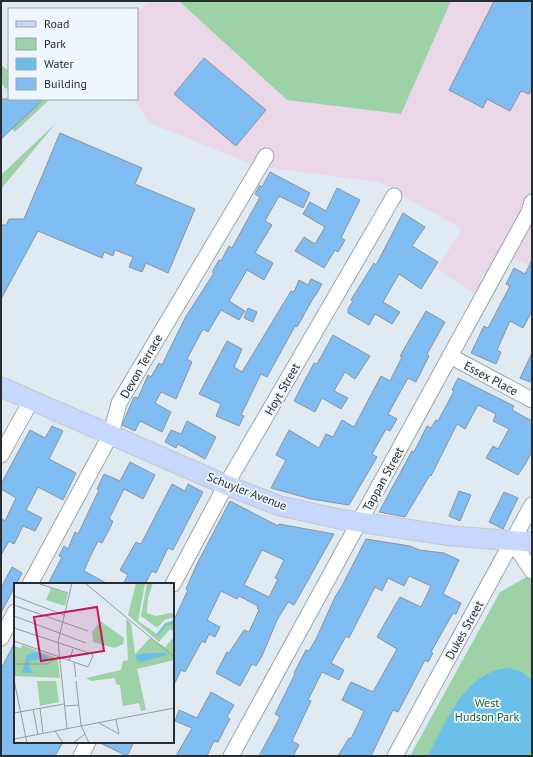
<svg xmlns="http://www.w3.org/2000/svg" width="533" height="757" font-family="'PT Sans',sans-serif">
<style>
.industrial{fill:#ead8e9}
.green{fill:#9dd1a6}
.water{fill:#6ac0e7}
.building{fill:#80bdf3;stroke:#8b949d;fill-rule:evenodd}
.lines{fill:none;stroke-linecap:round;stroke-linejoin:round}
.minor-casing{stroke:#9ba5ae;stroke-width:17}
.major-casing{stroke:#c7c8c9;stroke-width:21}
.minor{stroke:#fff;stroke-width:15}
.major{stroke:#c6d8fe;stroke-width:19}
.labels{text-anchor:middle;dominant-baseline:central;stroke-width:3.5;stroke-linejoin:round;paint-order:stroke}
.street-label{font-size:12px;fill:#282c2f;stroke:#eff7fe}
.park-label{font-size:12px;fill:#1f6332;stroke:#eff7fe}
.inset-river{fill:none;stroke:#6ac0e7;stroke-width:2}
.inset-road{fill:none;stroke:#969ea5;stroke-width:1}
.view{fill:#c2185b;fill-opacity:0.15;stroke:#c2185b;stroke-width:2}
.inset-edge{fill:none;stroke:#282c2f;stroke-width:2}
</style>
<rect width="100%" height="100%" fill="#e0eaf3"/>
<polygon class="industrial" points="150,1 179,1 287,100 401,114 451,1 532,1 532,267 506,255 481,298 437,269 462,229 379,182 256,166 150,123 133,99 137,99 137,14"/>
<g class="green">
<polygon points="179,1 451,1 401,114 287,100"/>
<polygon points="1,65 9,71 7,73 9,76 9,86 6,89 1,83"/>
<polygon points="30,99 37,106 45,99 50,99 15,132 12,129"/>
<polygon points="56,123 1,189 1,175"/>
<polygon points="532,574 532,756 410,756 500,592"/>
</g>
<path class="water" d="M509,668L522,672L532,680V748L529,756H428C446,723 465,670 509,668Z"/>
<g class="building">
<polygon points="494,1 532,1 532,88 529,94 521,91 510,111 487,99 483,108 449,90"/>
<polygon points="204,58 266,110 236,146 174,94"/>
<polygon points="1,99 44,99 1,139"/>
<polygon points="60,133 142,168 135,184 195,209 168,273 146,263 142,272 129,267 133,257 115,250 113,256 104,252 102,258 38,231 1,299 1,225 6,225 9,219 24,219"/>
<polygon points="270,172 310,193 303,208 279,196 265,221 272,225 255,253 273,263 264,280 247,270 229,301 245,311 239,320 221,310 208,332 203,329 187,359 192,362 176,399 161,392 155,403 171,412 162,432 140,421 135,431 122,425 134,397 138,398 148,375 151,377 159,363 162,365 185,318 214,273 212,272 219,260 221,261 229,246 232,248 260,197 255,194 260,185 262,187"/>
<polygon points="337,188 360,200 341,238 345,240 338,252 335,250 324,268 295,251 304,237 315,244 325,227 303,214 310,202 326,211"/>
<polygon points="403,213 425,227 412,246 438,262 421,289 399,274 383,302 400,312 392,324 375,314 369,325 348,313 348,309 353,301 351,300 374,263 376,265"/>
<polygon points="532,260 532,311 523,328 510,321 497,350 501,352 496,364 471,353 484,326 488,328 510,286 506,284 514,268 525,274"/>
<polygon points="311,279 322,284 316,295 315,295 297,327 295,326 267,377 261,374 241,415 244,416 239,426 216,416 221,404 199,394 227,341 242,349 234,367 242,372 291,291 294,292 299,280 308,285"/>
<polygon points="248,308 257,312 253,322 244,318"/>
<polygon points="426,311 445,322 427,354 429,356 416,382 408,378 388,414 397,419 390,431 386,429 372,454 377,457 349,505 311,499 271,488 286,460 276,455 289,430 319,448 326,434 333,437 342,420 354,427 381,376 390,381 402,357 400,356"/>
<polygon points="333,335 370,356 355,379 345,372 334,391 348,398 341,409 322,398 315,412 294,401 314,363 317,364"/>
<polygon points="532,353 532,377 530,382 520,378"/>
<polygon points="458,378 514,406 512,410 532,421 532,451 526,463 518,475 486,458 493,446 498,449 509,429 493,421 496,414 478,405 465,429 457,424 431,476 430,475 405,517 379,512 412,451 414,452 427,426 431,428 436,420 438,421 454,391 452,390"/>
<polygon points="187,421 216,437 205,459 178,444 176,448 165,442 171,430 181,434"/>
<polygon points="52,426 63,431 49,459 76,473 63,500 38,487 26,510 42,518 35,531 23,526 14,544 9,541 1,555 1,518 5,521 16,498 1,489 1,484 30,430 45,438"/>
<polygon points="130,462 155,475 143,499 124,489 109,519 113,521 110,528 102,543 98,541 89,559 84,571 108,584 48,584 62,557 59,556 64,546 68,549 75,532 78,534 99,490 97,489 104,474 120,481"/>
<polygon points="172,484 185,491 188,484 203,492 173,550 168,548 156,573 152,571 145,584 123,584 128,575 120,570 136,542 141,544"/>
<polygon points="459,491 471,495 460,521 449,516"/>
<polygon points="504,492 518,498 503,529 489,522"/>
<path d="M230,501L278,526L279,524L334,534L294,605L288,602L277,620L262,656L256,666L252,664L240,686L216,673L227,652L229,653L244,630L249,632L259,610L257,608L258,606L239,596L237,599L221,591L207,620L220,627L215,637L209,634L205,643L202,641L185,672L181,670L173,687V622L188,590L186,589L197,564ZM262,550L284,560L275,578L278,579L269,597L244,585Z"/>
<polygon points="366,539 410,546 419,550 444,553 459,560 443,594 461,603 456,614 453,613 431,652 433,653 428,662 425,660 398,712 393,710 371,756 338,756 349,738 351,739 364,711 342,700 351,682 373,692 397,649 377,637 400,597 421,607 431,586 409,576 404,586 388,578 382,591 375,587 349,638 346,636 331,663 344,670 339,680 322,672 308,700 311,701 292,741 299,745 293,756 259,756 280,717 275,714 295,674 294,673 306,650 309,651 316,639 335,597 342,586"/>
<polygon points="12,567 22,573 1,613 1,588"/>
<polygon points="15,642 15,742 63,742 55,756 1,756 1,669"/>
<polygon points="211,692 234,705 227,717 230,719 224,730 218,742 214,741 207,756 176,756 192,728 175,721 179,710 197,718"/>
<polygon points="98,742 134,742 127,756"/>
</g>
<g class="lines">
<g class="minor-casing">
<g id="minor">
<polyline points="450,356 532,400"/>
<polyline points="1,455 32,399"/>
<polyline points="512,541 532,571"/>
<polyline points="30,584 111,434 119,403 266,156"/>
<polyline points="173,584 226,485 394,196"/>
<polyline points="1,638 15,612"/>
<polyline points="81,756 88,742"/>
<polyline points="231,756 529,212 532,202"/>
<polyline points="395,756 532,505"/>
</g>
</g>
<g class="major-casing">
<polyline id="major" points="1,387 226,485 280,506 339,519 452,536 532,542"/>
</g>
<use href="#minor" class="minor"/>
<use href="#major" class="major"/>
</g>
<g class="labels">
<g class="street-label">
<text transform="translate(141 366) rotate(-60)">Devon Terrace</text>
<text transform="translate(491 378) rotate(28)">Essex Place</text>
<text transform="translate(282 389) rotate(-60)">Hoyt Street</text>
<text transform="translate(383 479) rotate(-61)">Tappan Street</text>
<text transform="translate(247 491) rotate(21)">Schuyler Avenue</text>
<text transform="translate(464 630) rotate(-61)">Dukes Street</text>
</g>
<g class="park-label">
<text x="487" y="702">West<tspan x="487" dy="14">Hudson Park</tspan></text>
</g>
</g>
<g transform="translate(14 583)">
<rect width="160" height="160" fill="#e0eaf3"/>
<path d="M122,0H131L124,38L143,51L151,40L160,37V49L156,46L145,59L114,32ZM133,0H139L134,15L133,30L142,33L156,30L160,31V34L150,37L145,43L142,44L127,33ZM37,5L54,11L51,23L32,17ZM112,36L117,40L121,71L136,55L151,64L160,54V77L123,86L132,127L127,128L125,120L109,123L106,102L102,101L101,95L77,98L72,95L107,87L109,78L114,77ZM86,38L110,55L109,61L100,65L79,59L78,49ZM8,62L40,74L44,78L46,95L0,93V63L7,65ZM23,98H42L45,119L26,123Z" fill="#9dd1a6"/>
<path d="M21,69L32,73L34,76L16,77L15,83L19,90H8L13,72ZM134,70H151L154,72L126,79L122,76L123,71Z" fill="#6ac0e7"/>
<path class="inset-river" d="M143,52L151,42L160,39"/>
<path class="inset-road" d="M71,0L160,74M26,1L54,10M0,13L50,32M0,22L74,48M0,33L72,60M0,45L78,71L79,73L74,84L0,58M55,78L59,66M60,80L62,94M0,81H33L45,74M0,97L13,160M62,98L67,142L75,160M51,123L65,122M26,125L29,150M19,126L24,152M0,130L50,121M102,137L105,151M85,140L105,151M53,146L44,59L58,0M41,148L49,160M0,156L160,125M59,160L71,151"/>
<path class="view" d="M83,24L90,68L27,78L20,34Z"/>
<rect width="160" height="160" class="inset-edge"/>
</g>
<rect width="533" height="757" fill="none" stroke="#282c2f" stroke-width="4"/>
<rect x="8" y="8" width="130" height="92" fill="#eff7fe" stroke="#9fa6ab"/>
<rect x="16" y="21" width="20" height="6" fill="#c6d8fe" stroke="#9fa6ab"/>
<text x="44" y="28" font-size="12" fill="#282c2f">Road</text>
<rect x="16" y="38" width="20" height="12" fill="#9dd1a6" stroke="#9fa6ab"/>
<text x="44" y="48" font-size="12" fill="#282c2f">Park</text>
<rect x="16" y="58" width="20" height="12" fill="#6ac0e7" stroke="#9fa6ab"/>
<text x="44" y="68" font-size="12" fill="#282c2f">Water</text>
<rect x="16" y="78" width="20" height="12" fill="#80bdf3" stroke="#9fa6ab"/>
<text x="44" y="88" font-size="12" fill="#282c2f">Building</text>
</svg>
